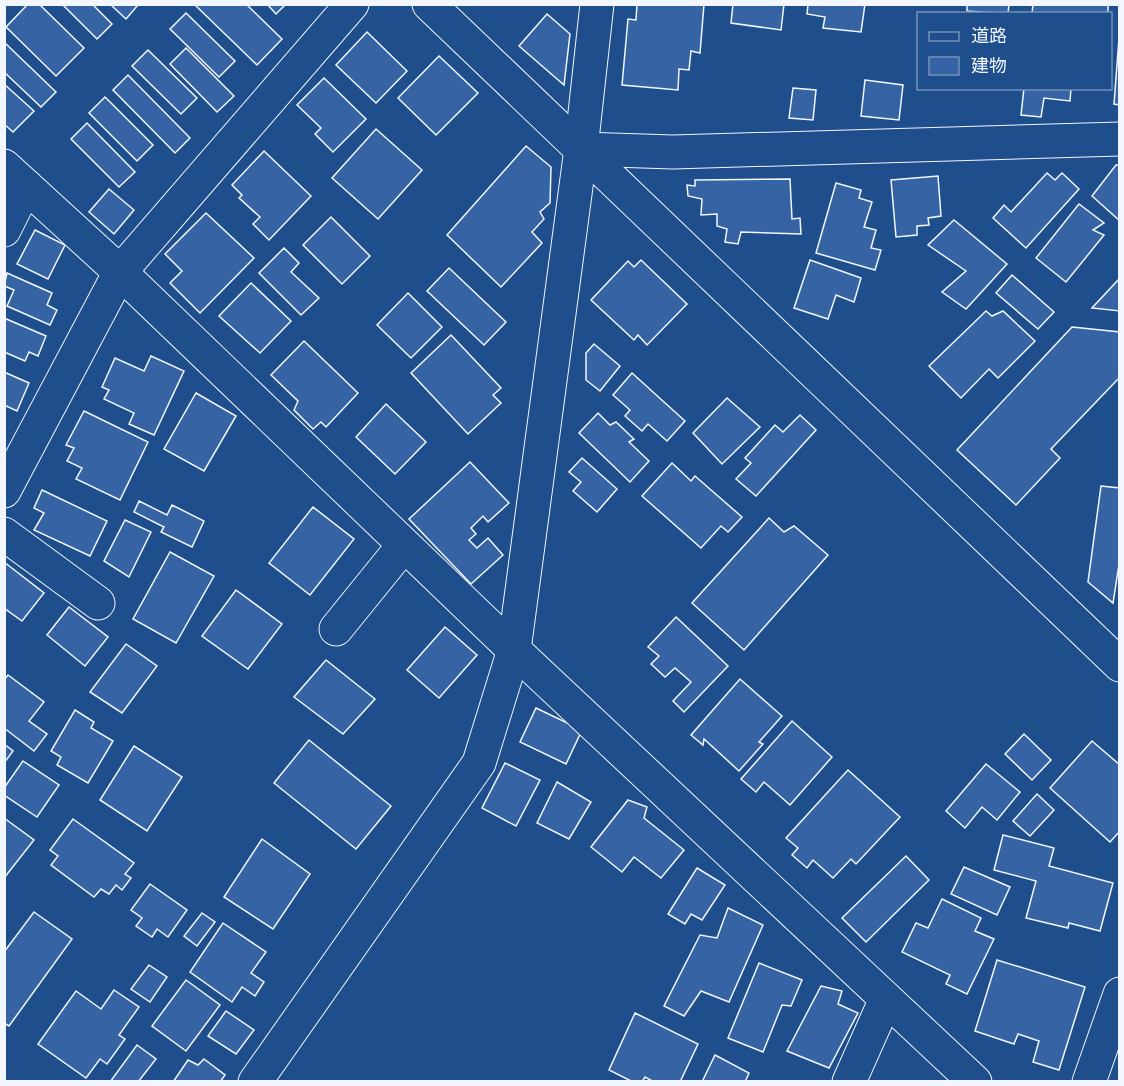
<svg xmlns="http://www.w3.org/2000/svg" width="1124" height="1086" font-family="'Fira Sans Condensed','Noto Sans JP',sans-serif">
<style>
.building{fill:#3563a3;stroke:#f2f6ff;stroke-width:1.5}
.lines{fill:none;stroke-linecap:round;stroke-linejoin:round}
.minor-casing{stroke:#f2f6ff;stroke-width:35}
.minor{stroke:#1f4e8c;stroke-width:33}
</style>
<rect width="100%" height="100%" fill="#1f4e8c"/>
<g class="building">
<polygon points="28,4 39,4 84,48 56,76 6,27"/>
<polygon points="62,4 92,4 112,24 97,39"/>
<polygon points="110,4 138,4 138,5 126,19"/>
<polygon points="246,4 282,39 257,65 195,5"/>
<polygon points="267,4 286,4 276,14"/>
<polygon points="637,4 704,4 700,53 691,51 689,70 679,69 678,90 622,85 628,19 636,20"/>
<polygon points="733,4 784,4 781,30 731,23"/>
<polygon points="808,4 865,4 861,32 823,28 825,17 807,14"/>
<polygon points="967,4 1009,4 1008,14 967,11"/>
<polygon points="1033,4 1108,4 1108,14 1032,14"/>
<polygon points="186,13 235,61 219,77 170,29"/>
<polygon points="547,14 570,34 564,85 519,46"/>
<polygon points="367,32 407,71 376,103 336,65"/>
<polygon points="1119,38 1120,38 1120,105 1114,104"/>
<polygon points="4,42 56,92 41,107 4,72"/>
<polygon points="186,48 234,96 217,112 170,64"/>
<polygon points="148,50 197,98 181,114 132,66"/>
<polygon points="439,56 478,93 436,135 398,98"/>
<polygon points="128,75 190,138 175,153 113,90"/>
<polygon points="324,78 366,119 333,152 315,134 321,128 297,105"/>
<polygon points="865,80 903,85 899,120 861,116"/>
<polygon points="4,84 34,111 13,132 4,124"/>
<polygon points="793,88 816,90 813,120 789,118"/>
<polygon points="1024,88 1071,88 1070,101 1044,98 1041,117 1021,115"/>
<polygon points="105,97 153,145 137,161 89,113"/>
<polygon points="87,123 135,172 119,187 71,139"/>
<polygon points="376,129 422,170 378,219 332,178"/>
<polygon points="526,146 551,167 550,203 540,212 544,219 532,232 542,243 501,287 447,235"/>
<polygon points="264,151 311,196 269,240 253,224 260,217 239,198 242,195 232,185"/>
<polygon points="1116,165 1120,165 1120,221 1092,196"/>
<polygon points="1047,173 1055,180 1062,173 1079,189 1026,248 993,218 1004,205 1011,212"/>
<polygon points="938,176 941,216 928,218 929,225 917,226 917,235 896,237 891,180"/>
<polygon points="790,179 792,219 800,218 801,234 741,232 738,244 725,242 727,229 717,226 717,214 701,215 702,199 688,196 687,185 695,186 695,180"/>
<polygon points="836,183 861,190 859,198 872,202 864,227 876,230 871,248 881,250 875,270 816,253"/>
<polygon points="109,189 134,210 114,234 89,212"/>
<polygon points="1079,204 1104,223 1093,230 1104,235 1066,282 1036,258"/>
<polygon points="206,213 254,258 200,313 170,283 182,271 165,254"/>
<polygon points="331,217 370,256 342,284 303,245"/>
<polygon points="954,220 1007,264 966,309 942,292 966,271 928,245"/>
<polygon points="35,230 65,245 48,279 17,264"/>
<polygon points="284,248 299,263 291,272 319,298 301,315 259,273"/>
<polygon points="641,260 687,304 647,345 638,335 634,340 591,300 628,261 634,267"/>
<polygon points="810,260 861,278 854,302 836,295 828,319 794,308"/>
<polygon points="449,268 506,322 484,345 427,291"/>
<polygon points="7,273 52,293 47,305 57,310 50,325 7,306 14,290 4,286"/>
<polygon points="1012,275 1054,312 1038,329 996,293"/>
<polygon points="1120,278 1120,311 1092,308"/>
<polygon points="251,283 291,321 260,353 219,316"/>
<polygon points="408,293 442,327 411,358 377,325"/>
<polygon points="986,311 992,316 1003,311 1035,341 998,378 989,369 961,398 929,366"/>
<polygon points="4,318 46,336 38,356 29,352 25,361 4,352"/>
<polygon points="1072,327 1120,332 1120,377 1051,449 1060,458 1016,505 957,450"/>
<polygon points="451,335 501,388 493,395 501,403 468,434 411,373"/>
<polygon points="304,341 358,393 326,427 321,422 313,429 294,410 298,401 271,375"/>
<polygon points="594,344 620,366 600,391 586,380 586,353"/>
<polygon points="151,356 184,371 154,435 129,424 134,413 104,399 109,390 102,387 115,358 144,371"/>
<polygon points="4,372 29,383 17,411 4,405"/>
<polygon points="632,373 685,421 667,441 648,424 642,431 625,416 630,410 613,395"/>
<polygon points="196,393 236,416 204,471 164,449"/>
<polygon points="727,398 760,427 722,464 693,433"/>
<polygon points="386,404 426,442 395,474 356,437"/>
<polygon points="84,411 148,442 120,500 76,479 82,468 67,461 74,448 66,445"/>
<polygon points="598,413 610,425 616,422 634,439 629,442 649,461 630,482 579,433"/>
<polygon points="800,415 816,430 756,496 736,479 751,463 745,458 775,425 783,432"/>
<polygon points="582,458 617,489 597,512 573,491 581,482 569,472"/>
<polygon points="470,462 509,503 488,522 483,516 471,528 476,534 469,540 477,548 488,538 503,555 471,584 409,519"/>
<polygon points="672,463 691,481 695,476 742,517 728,532 721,526 701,548 642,496"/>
<polygon points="1101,486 1120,488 1120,558 1113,603 1088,582"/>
<polygon points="42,490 107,521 90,556 34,530 44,513 34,508"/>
<polygon points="139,501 167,515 172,505 204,521 192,547 161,532 164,527 134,512"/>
<polygon points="313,507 354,539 310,595 269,563"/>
<polygon points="769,518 784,532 794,526 828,555 744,650 692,603"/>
<polygon points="125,520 151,532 129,577 104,561"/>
<polygon points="170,552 214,576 176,643 133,619"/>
<polygon points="4,562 44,593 22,621 4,608"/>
<polygon points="236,590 282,624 248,669 202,636"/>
<polygon points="69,607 108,637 85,666 47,635"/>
<polygon points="676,617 728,666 684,712 673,701 691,682 675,668 665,677 651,664 659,656 648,647"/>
<polygon points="445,627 477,655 439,698 407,670"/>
<polygon points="126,644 157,666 122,713 90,692"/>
<polygon points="326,660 375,699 343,734 294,697"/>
<polygon points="8,675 44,702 29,721 47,734 34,751 4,728 4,680"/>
<polygon points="740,679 782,716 759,742 763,744 739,771 704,739 703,745 691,735"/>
<polygon points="536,708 582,730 566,764 520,742"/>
<polygon points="75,710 94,722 91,728 113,741 88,783 57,765 61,757 51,751"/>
<polygon points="792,721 832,757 790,805 764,782 756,792 741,779"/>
<polygon points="1024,734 1051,760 1032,780 1005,754"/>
<polygon points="309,740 391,806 356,849 274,783"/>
<polygon points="1092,741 1120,765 1120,831 1110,842 1050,788"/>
<polygon points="4,744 13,751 4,763"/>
<polygon points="134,746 182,777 147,831 100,800"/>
<polygon points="23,761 59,785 37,817 4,795 4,788"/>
<polygon points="505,763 540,780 516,826 482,808"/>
<polygon points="986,764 1020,792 997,820 982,807 965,828 946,811"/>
<polygon points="848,770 900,817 856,864 851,859 833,878 813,860 807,868 792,855 798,848 786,838"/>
<polygon points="557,782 591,802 569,839 537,823"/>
<polygon points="1037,794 1054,810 1030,836 1013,821"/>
<polygon points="628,800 647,807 644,818 684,850 661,878 634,857 622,872 591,847"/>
<polygon points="4,818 34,840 4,878"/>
<polygon points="73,819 134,863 125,874 131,878 122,890 116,885 109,894 101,889 94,897 51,865 58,856 50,850"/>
<polygon points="1003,835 1054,848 1049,866 1113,883 1100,931 1069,923 1068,928 1026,918 1036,881 994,870"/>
<polygon points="262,839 310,874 273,929 224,897"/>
<polygon points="906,856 929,880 866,942 842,918"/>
<polygon points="964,867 1010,887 997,915 951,894"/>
<polygon points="697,868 725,885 702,920 691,914 685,924 668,914"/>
<polygon points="150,884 187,910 168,937 157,929 152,937 136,926 142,918 131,910"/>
<polygon points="942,899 981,918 975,931 994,939 967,994 946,984 950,975 902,952 916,923 928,928"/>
<polygon points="728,908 763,925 729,1002 701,991 684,1016 664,1006 700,935 717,938"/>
<polygon points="34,912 72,939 9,1026 4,1023 4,952"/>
<polygon points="202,913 215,922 197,946 184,936"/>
<polygon points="223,923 266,952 251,973 264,982 255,996 242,987 232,1002 190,972"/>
<polygon points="997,960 1085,987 1059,1070 1033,1062 1039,1041 1018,1034 1014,1044 975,1031"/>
<polygon points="759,963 802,980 791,1006 782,1005 763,1052 728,1038"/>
<polygon points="149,965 167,977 150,1002 131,989"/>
<polygon points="186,980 220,1005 186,1051 152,1026"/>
<polygon points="821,986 842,991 838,1004 858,1013 829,1068 787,1051"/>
<polygon points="114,990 139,1007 119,1035 125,1039 107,1064 100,1059 86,1078 38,1044 76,991 101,1009"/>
<polygon points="226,1011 254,1030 236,1054 208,1036"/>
<polygon points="635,1013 698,1044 680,1082 654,1082 645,1077 642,1082 633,1082 609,1070"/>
<polygon points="137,1045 156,1059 138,1082 110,1082"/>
<polygon points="715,1055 749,1073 745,1082 702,1082"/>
<polygon points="204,1059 225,1075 220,1082 173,1082 188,1060 198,1065"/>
</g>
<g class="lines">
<g class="minor-casing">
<g id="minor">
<polyline points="429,4 1120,665"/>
<polyline points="581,149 673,152 1120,139"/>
<polyline points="4,166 120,272 514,650 975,1082"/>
<polyline points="4,230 26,186"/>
<polyline points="4,491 120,272 352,4"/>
<polyline points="4,534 98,603"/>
<polyline points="336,629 404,545"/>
<polyline points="255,1082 479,763 514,650 581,149 597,4"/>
<polyline points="849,1082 886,999"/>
<polyline points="1089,1082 1120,994"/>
</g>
</g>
<use href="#minor" class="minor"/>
</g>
<rect width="1124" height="1086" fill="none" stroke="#f2f6ff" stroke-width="12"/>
<rect x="917" y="12" width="195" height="78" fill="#1f4e8c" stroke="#7391ba" stroke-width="1.5"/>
<rect x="929" y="32" width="30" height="9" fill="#1f4e8c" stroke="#7391ba" stroke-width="1.5"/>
<text x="971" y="42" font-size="18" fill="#f2f6ff">道路</text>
<rect x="929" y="57" width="30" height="18" fill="#3563a3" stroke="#7391ba" stroke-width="1.5"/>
<text x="971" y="72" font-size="18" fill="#f2f6ff">建物</text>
</svg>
